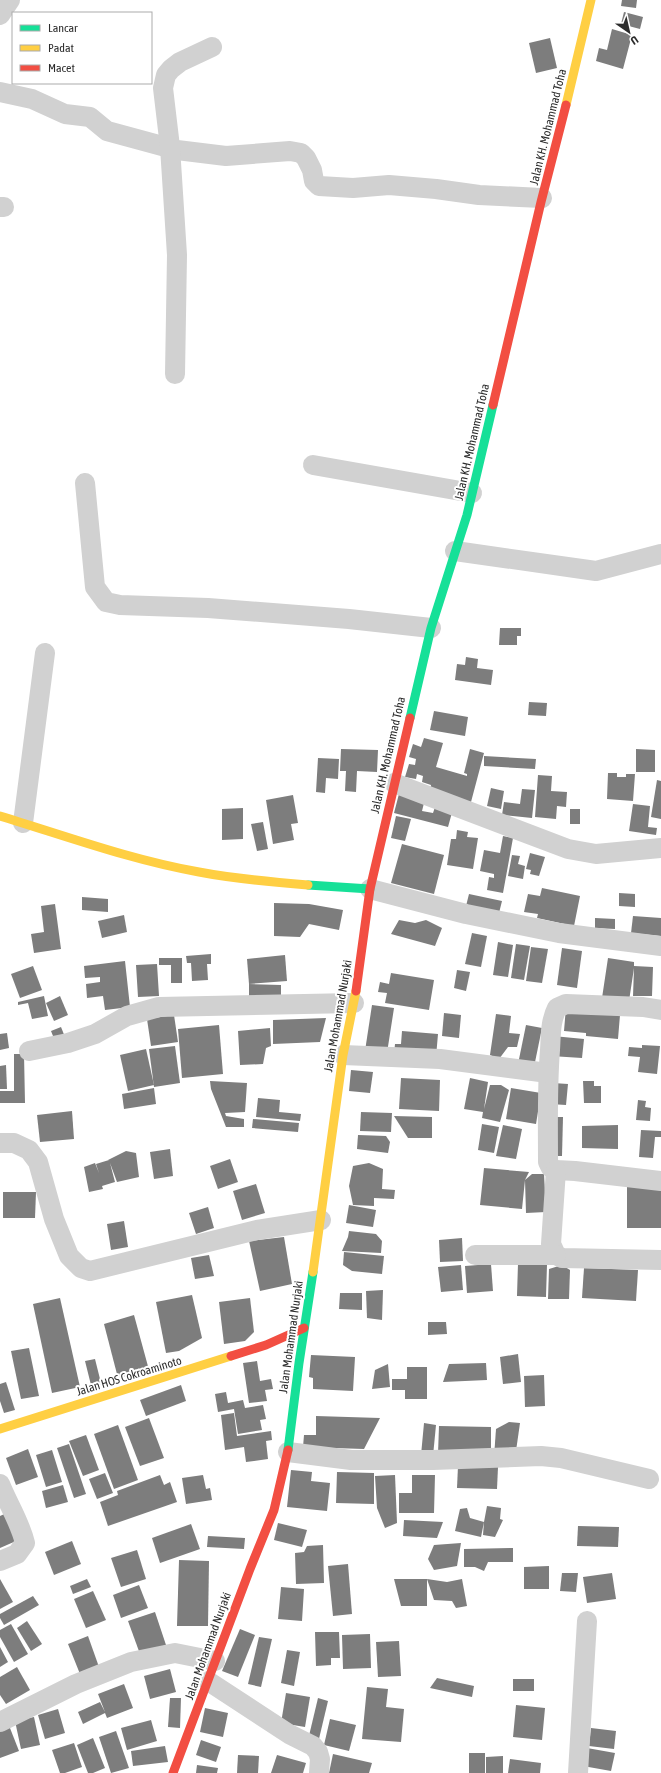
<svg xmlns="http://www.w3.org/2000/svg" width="661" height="1773" font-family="'Asap Condensed',sans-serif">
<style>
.building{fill:#7d7d7d}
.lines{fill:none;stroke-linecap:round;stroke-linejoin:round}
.street{stroke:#d1d1d1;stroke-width:20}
.fast{stroke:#16e098;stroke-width:9}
.slow{stroke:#ffcf43;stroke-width:9}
.jam{stroke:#f24e42;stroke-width:9}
.labels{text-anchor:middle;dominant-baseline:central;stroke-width:4;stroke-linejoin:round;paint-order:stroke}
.street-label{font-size:12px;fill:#2c2c2c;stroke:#fff}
</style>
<rect width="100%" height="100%" fill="#fff"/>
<g class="building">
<polygon points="622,0 637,0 636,8 621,6"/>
<polygon points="624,12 643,17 640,29 621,24"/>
<polygon points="612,29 632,35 623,69 596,61 599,48 607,50"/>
<polygon points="550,38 557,68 536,73 529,43"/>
<polygon points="500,628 521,628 521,636 517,636 517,645 499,645"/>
<polygon points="466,657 478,659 477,668 493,670 491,685 455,680 457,664 465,665"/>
<polygon points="529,702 547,703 546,716 528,715"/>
<polygon points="434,711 468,717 465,736 430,730"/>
<polygon points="424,738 443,743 436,767 467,776 467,774 464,773 470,749 484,753 471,802 430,792 431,785 422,782 423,776 417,774 416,779 405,777 409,764 415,765 416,759 409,757 413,744 421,747"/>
<polygon points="341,749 378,750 377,772 357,771 356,792 345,791 346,771 340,771"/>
<polygon points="636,749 655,750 655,772 636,772"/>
<polygon points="484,756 536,759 535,769 484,766"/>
<polygon points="318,758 339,759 338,779 326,778 325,793 316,792"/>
<polygon points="608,773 617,773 617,777 626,777 626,774 635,774 633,801 607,799"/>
<polygon points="538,775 552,776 551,791 567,792 566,807 557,806 556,819 535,817"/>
<polygon points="657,780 661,781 661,819 651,817"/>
<polygon points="491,788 504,791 501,809 487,806"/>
<polygon points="522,789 535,790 532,818 502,815 504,802 520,804"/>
<polygon points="400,790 424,803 422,811 433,813 436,804 453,809 448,827 394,813"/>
<polygon points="293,795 298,823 291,824 294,840 273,844 266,800"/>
<polygon points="633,804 650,806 648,827 657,828 656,835 629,831"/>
<polygon points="243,808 243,839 222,840 222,809"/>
<rect x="570" y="809" width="10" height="15"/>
<polygon points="396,816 411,819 405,841 391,838"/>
<polygon points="263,822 268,849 257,851 251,824"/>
<polygon points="457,830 468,832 467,837 478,838 473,869 447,865 451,839 456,839"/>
<polygon points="503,836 513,838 503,893 487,890 489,877 494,878 494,874 480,871 484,850 500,853"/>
<polygon points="402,844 444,855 434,894 391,883"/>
<polygon points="530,853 545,857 539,876 530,874 531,870 526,869"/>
<polygon points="512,855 520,856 518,864 525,866 523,879 508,876"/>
<polygon points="542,888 580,896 574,926 537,918 538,914 524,912 528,894 540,896"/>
<polygon points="619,893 635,894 635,907 619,906"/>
<polygon points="469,894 502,901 498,917 465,910"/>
<polygon points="82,897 108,899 108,912 82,910"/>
<polygon points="274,903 309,904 343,910 339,930 309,924 300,937 274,936"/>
<polygon points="55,904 61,949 34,953 31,934 44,932 41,906"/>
<polygon points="124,915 127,932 102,938 98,921"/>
<polygon points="633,916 661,918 661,936 631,933"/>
<polygon points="595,918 615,919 615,929 595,928"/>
<polygon points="399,920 415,923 426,920 442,928 435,946 391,934"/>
<polygon points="472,933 487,936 481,967 465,964"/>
<polygon points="498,942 513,945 508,977 493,975"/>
<polygon points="516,944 530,946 524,980 511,978"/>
<polygon points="531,947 548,949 542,983 526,981"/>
<polygon points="562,948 582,951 577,988 557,985"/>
<polygon points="211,954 211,964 207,964 208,980 192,981 191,963 187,963 186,956"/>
<polygon points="285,955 287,981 249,984 247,959"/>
<polygon points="159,958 182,958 182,983 171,983 171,965 159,965"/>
<polygon points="608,958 634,962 634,966 653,967 652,996 633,996 634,968 629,1001 602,998"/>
<polygon points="125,961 130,1007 105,1010 103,996 87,998 86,984 100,982 100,977 85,978 84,966"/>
<polygon points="157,964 159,996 138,997 136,965"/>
<polygon points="33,966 42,990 20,998 11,974"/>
<polygon points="457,970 470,972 466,991 454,988"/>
<polygon points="391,973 434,980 429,1010 385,1003 387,993 378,992 380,982 389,984"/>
<polygon points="249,984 281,985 281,1000 249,1000"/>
<polygon points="44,996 48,1016 32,1019 28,1003 18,1005 18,1002"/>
<polygon points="60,996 68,1015 54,1021 46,1003"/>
<polygon points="372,1005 394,1008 387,1053 365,1051"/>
<polygon points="566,1007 620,1015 618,1039 586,1036 586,1033 564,1031"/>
<polygon points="444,1013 461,1015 459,1038 442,1036"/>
<polygon points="496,1014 511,1016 509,1033 520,1034 517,1047 508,1047 499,1059 490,1055"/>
<polygon points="174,1015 178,1042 151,1046 147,1019"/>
<polygon points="326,1018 320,1042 273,1044 273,1020"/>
<polygon points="219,1025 223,1074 182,1078 178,1029"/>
<polygon points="526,1025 542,1028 534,1067 518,1064"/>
<polygon points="61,1027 65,1037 55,1041 51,1031"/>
<polygon points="270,1028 271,1046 266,1048 263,1064 240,1065 238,1031"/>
<polygon points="402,1031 438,1034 436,1057 394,1054 395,1044 401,1044"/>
<polygon points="7,1033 9,1048 0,1050 0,1034"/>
<polygon points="553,1036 584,1039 582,1058 551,1056"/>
<polygon points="642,1045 660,1046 657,1074 638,1072 640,1057 628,1056 629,1047 642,1048"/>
<polygon points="175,1046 180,1083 154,1087 149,1049"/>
<polygon points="146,1049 154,1085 128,1091 120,1055"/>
<polygon points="14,1054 24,1054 25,1103 0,1103 0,1091 14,1091"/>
<polygon points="6,1065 7,1089 0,1089 0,1066"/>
<polygon points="351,1070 373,1072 370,1093 349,1091"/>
<polygon points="401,1078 440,1080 439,1111 399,1109"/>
<polygon points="470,1078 488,1082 484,1109 490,1085 501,1085 509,1090 500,1122 482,1118 483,1112 464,1109"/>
<polygon points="210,1081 247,1083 245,1112 225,1113 226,1116 244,1119 244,1127 226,1127 211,1089"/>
<polygon points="583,1081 594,1081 594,1086 601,1086 601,1103 584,1103"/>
<polygon points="553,1083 568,1084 566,1105 550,1104"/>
<polygon points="154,1088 156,1104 124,1109 122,1094"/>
<polygon points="511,1088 541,1093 536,1124 506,1119"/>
<polygon points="258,1098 280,1100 279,1112 301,1114 300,1121 256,1117"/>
<polygon points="638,1100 646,1101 645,1107 651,1108 650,1121 636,1120"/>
<polygon points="72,1111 74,1139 40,1142 37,1115"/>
<polygon points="361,1112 392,1113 391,1132 360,1131"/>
<polygon points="394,1116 432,1117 432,1138 408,1138"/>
<polygon points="552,1117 563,1117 562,1156 551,1156"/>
<polygon points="253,1119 299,1123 298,1132 252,1128"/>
<polygon points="482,1124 499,1127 494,1153 478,1150"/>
<polygon points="503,1125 522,1129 516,1159 496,1156"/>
<polygon points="618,1125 618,1149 582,1148 582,1126"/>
<polygon points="641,1130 661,1131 661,1137 655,1137 653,1158 639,1157"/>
<polygon points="358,1135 386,1136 390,1142 388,1153 357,1149"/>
<polygon points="170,1149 173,1176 154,1179 150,1152"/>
<polygon points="126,1151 136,1153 139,1177 117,1182 110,1163 115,1182 102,1186 103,1189 89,1192 84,1167 95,1163 99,1173 96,1164 109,1160 108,1160"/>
<polygon points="230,1159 238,1182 218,1189 210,1166"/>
<polygon points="369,1163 383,1169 382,1189 395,1190 394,1199 374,1198 374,1206 353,1205 349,1186 353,1166"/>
<polygon points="484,1168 529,1172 525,1180 532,1174 544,1174 546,1212 526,1213 525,1180 522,1209 480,1205"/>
<polygon points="256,1184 265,1213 242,1220 233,1191"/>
<rect x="627" y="1186" width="34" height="42"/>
<polygon points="3,1192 36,1192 35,1218 3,1218"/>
<polygon points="349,1205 376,1210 373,1227 346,1223"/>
<polygon points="208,1207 214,1228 196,1234 189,1213"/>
<polygon points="124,1221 128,1247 111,1250 107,1224"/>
<polygon points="349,1231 376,1234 382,1241 381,1253 342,1251 348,1237"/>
<polygon points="284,1237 292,1284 260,1291 249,1241"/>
<polygon points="462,1238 463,1261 440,1262 439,1240"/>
<polygon points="344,1252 384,1256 382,1274 352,1271 343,1265"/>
<polygon points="209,1255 214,1276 195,1279 191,1258"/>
<polygon points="518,1263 547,1264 546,1297 517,1296"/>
<polygon points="491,1264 493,1291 467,1293 465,1266"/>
<polygon points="461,1265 463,1290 441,1292 438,1267"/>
<polygon points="562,1265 570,1270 569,1299 548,1299 549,1269"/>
<polygon points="584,1268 638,1270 636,1301 582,1298"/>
<polygon points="383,1290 382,1320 367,1318 366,1291"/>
<polygon points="340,1293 362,1293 362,1310 339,1309"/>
<polygon points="192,1295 202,1338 179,1351 166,1353 156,1302"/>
<polygon points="60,1298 80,1387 52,1393 33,1304"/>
<polygon points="250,1298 254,1332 245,1341 224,1344 219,1302"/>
<polygon points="134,1315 149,1370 118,1378 104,1324"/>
<polygon points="428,1322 446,1322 447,1334 428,1335"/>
<polygon points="29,1348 39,1396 21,1399 11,1351"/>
<polygon points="518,1354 521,1382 503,1384 500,1357"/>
<polygon points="311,1355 355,1357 353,1391 313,1389 313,1378 309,1377"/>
<polygon points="95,1359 102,1387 92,1389 85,1361"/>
<polygon points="257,1361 260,1381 271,1379 273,1389 265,1390 267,1401 249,1403 243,1363"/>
<polygon points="486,1363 487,1380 443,1382 449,1364"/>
<polygon points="388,1364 390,1387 372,1389 375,1370"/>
<polygon points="407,1367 427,1367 427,1399 405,1399 405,1390 392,1390 392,1379 407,1379"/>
<polygon points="544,1375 545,1406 525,1407 524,1376"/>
<polygon points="6,1382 15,1410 4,1413 0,1401 0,1384"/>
<polygon points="181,1385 186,1401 146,1416 140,1400"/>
<polygon points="226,1392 228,1403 243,1400 245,1408 263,1405 266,1419 260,1420 262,1430 238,1434 234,1409 218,1412 215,1394"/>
<polygon points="234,1413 237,1436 271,1431 272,1440 266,1441 268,1459 246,1462 244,1447 225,1450 221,1415"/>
<polygon points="316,1416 380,1418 364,1449 303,1447 304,1435 316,1435"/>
<polygon points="149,1418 164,1458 140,1466 125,1427"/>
<polygon points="509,1422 520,1423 516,1451 494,1457 496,1429"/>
<polygon points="424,1423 436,1425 433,1456 421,1455"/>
<polygon points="118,1425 138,1480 114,1489 94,1434"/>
<polygon points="439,1426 491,1427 491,1455 438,1454"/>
<polygon points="86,1435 99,1470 83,1476 69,1441"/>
<polygon points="69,1444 86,1494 74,1498 57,1448"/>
<polygon points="28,1449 38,1477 16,1485 6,1458"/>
<polygon points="52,1450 62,1482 46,1487 36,1455"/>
<polygon points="458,1466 498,1467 497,1489 457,1488"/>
<polygon points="291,1470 312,1472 311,1481 330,1483 327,1511 287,1507"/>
<polygon points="337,1472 374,1473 374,1504 336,1503"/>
<polygon points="105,1473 113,1493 97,1499 89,1479"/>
<polygon points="160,1475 164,1485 170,1482 177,1502 108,1526 100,1502 118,1495 117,1491"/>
<polygon points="203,1475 206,1489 210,1488 212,1500 186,1504 182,1478"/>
<polygon points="395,1475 397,1523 385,1528 377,1508 375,1476"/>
<polygon points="412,1475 435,1475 434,1513 399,1513 399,1493 412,1493"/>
<polygon points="63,1485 68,1502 46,1508 42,1491"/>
<polygon points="487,1506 501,1508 500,1519 503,1520 495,1537 483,1535 484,1522 481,1537 455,1531 460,1509 467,1508 470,1518 484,1522"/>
<polygon points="11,1511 23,1538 0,1548 0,1516"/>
<polygon points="404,1520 443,1522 437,1538 403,1536"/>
<polygon points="278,1523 307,1530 302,1547 274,1540"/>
<polygon points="191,1524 200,1549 160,1563 152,1538"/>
<polygon points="578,1526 619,1527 618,1547 577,1546"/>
<polygon points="208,1536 245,1538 244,1549 207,1547"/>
<polygon points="72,1541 81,1564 54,1575 45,1552"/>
<polygon points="461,1543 457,1566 434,1570 428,1559 434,1545"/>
<polygon points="323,1545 324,1583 296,1584 295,1553 304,1552 307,1546"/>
<polygon points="513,1548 513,1562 488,1562 484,1571 475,1567 464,1567 464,1549"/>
<polygon points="137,1550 146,1579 121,1587 111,1558"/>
<polygon points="179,1560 209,1561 208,1626 177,1626"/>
<polygon points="348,1564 352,1614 333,1616 328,1566"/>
<polygon points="549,1566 549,1589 524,1589 524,1567"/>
<polygon points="562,1573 578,1573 576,1592 560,1591"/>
<polygon points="612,1573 616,1599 587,1603 583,1577"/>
<polygon points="0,1579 13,1602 0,1609"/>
<polygon points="87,1579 91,1587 73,1594 70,1586"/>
<polygon points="394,1579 427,1579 447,1582 462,1579 467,1606 456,1608 452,1601 434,1600 427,1579 427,1606 401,1606"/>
<polygon points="139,1585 148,1608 121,1618 113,1595"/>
<polygon points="281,1587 304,1589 302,1621 278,1619"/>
<polygon points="93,1591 106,1620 86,1628 74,1599"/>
<polygon points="33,1596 39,1605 4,1625 0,1618 0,1614"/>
<polygon points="155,1612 166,1645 140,1654 128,1621"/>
<polygon points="27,1621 42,1644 31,1651 17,1628"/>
<polygon points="11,1624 28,1654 14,1662 0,1637 0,1630"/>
<polygon points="240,1629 255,1635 238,1677 222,1671"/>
<polygon points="315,1632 339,1632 340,1658 331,1658 331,1665 316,1666"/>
<polygon points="370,1634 371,1668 343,1669 342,1635"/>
<polygon points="88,1636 99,1667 80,1674 68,1644"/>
<polygon points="259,1637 272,1639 261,1687 248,1684"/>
<polygon points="399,1641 401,1676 378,1677 376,1642"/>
<polygon points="0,1647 8,1662 0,1667"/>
<polygon points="287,1650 300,1652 294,1686 281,1683"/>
<polygon points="17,1667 30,1690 6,1704 0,1695 0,1677"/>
<polygon points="170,1669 176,1692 150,1699 144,1676"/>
<polygon points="437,1678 474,1686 472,1697 430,1688"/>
<rect x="513" y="1679" width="21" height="12"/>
<polygon points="124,1684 133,1708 107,1718 105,1713 83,1724 78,1712 100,1702 105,1712 98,1694"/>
<polygon points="367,1687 388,1689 386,1707 404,1709 401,1742 362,1739"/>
<polygon points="286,1693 310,1697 305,1727 281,1723"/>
<polygon points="170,1698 181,1698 180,1728 168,1727"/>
<polygon points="318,1698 328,1701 318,1743 308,1740"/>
<polygon points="516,1705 545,1708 542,1740 513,1737"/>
<polygon points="205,1708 228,1713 223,1737 200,1732"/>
<polygon points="58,1709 65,1733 45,1739 38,1715"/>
<polygon points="34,1717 40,1745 21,1749 15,1721"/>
<polygon points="330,1719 356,1725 349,1751 324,1745"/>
<polygon points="151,1720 157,1741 127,1750 121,1728"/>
<polygon points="8,1723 19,1751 0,1758 0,1726"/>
<polygon points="591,1728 616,1731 614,1749 589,1746"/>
<polygon points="116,1731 129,1768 111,1773 99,1737"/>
<polygon points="93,1738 105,1768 93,1773 88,1773 77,1745"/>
<polygon points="201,1740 221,1747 216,1762 196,1755"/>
<polygon points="74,1743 82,1767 65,1773 60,1773 52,1750"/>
<polygon points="165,1746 168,1762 133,1766 131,1751"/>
<polygon points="587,1748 615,1753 611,1771 583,1766"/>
<rect x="469" y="1753" width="16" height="20"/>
<polygon points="333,1754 372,1763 369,1773 329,1773"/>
<polygon points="238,1755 259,1756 258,1773 237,1773"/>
<polygon points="277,1755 306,1763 303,1773 271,1773"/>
<polygon points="503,1756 503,1773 486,1773 486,1757"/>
<polygon points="510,1759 541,1763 540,1773 508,1773"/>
<polygon points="197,1765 218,1768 217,1773 196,1773"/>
</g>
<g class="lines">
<g class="street">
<polyline points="0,15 10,0"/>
<polyline points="0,92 32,99 65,114 90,117 107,131 177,150 226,156 290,151 301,153 306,158 312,170 314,181 319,186 353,188 389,185 436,189 479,195 542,198"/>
<polyline points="0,207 4,207"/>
<polyline points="175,374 177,255 170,147 163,88 166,75 171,69 180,62 212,47"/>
<polyline points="313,465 472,493"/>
<polyline points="85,483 95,587 106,602 120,605 208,608 349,619 431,628"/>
<polyline points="455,551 596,571 661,554"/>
<polyline points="394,783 568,849 596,854 661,848"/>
<polyline points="23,823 45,653"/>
<polyline points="370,889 466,914 559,933 661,946"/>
<path d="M661,1010L643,1007L566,1004L557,1008C550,1022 551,1036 550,1050C547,1088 548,1125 548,1162L551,1168L556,1170L575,1171L661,1181"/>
<polyline points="29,1051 68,1043 95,1034 127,1016 159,1007 354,1003"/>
<polyline points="343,1055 440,1059 548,1073"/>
<polyline points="0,1143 14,1143 29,1150 38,1162 54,1219 69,1256 81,1268 90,1271 257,1230 321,1220"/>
<polyline points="556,1170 551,1244 556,1255 562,1258 661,1260"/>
<polyline points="475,1255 556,1255"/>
<polyline points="288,1452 351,1460 433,1460 541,1456 561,1458 649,1479"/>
<path d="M0,1484C8,1504 20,1522 25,1543L17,1554L0,1561"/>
<polyline points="208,1681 289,1734 313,1746 318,1752 320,1759 319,1773"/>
<polyline points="0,1722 76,1684 131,1662 175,1653 215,1661"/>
<polyline points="578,1773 587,1621"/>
</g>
<g class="fast">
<polyline points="410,718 431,628 467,515 493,405"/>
<polyline points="308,885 370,889"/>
<polyline points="288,1450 299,1363 313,1272"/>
</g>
<g class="slow">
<polyline points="566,105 591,0"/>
<path d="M0,816C66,836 131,860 199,872C235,879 271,882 308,885"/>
<polyline points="313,1272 343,1055 356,991"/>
<polyline points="0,1429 231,1356"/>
</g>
<g class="jam">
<polyline points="493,405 541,202 566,105"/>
<polyline points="356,991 370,889 410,718"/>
<polyline points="231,1356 266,1345 304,1328"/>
<polyline points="173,1773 250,1569 274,1510 288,1450"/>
</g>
</g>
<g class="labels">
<g class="street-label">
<text transform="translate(548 127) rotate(-76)">Jalan KH. Mohammad Toha</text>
<text transform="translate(472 442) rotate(-77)">Jalan KH. Mohammad Toha</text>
<text transform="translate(388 755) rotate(-77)">Jalan KH. Mohammad Toha</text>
<text transform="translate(338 1016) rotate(-80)">Jalan Mohammad Nurjaki</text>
<text transform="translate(291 1337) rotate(-82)">Jalan Mohammad Nurjaki</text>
<text transform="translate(129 1376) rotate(-17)">Jalan HOS Cokroaminoto</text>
<text transform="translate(208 1646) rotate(-70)">Jalan Mohammad Nurjaki</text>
</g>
</g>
<rect x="12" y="12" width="140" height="72" fill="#ffffff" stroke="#ababab"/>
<rect x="20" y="25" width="20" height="6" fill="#16e098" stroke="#ababab"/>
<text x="48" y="32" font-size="12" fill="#2c2c2c">Lancar</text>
<rect x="20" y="45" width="20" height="6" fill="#ffcf43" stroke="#ababab"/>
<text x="48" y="52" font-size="12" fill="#2c2c2c">Padat</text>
<rect x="20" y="65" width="20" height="6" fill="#f24e42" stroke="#ababab"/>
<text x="48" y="72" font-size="12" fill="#2c2c2c">Macet</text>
<g transform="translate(629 32) rotate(146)" stroke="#ffffff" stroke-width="3" paint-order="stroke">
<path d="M0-3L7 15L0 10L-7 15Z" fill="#2c2c2c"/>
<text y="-6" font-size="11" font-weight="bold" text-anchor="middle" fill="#2c2c2c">U</text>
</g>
</svg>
